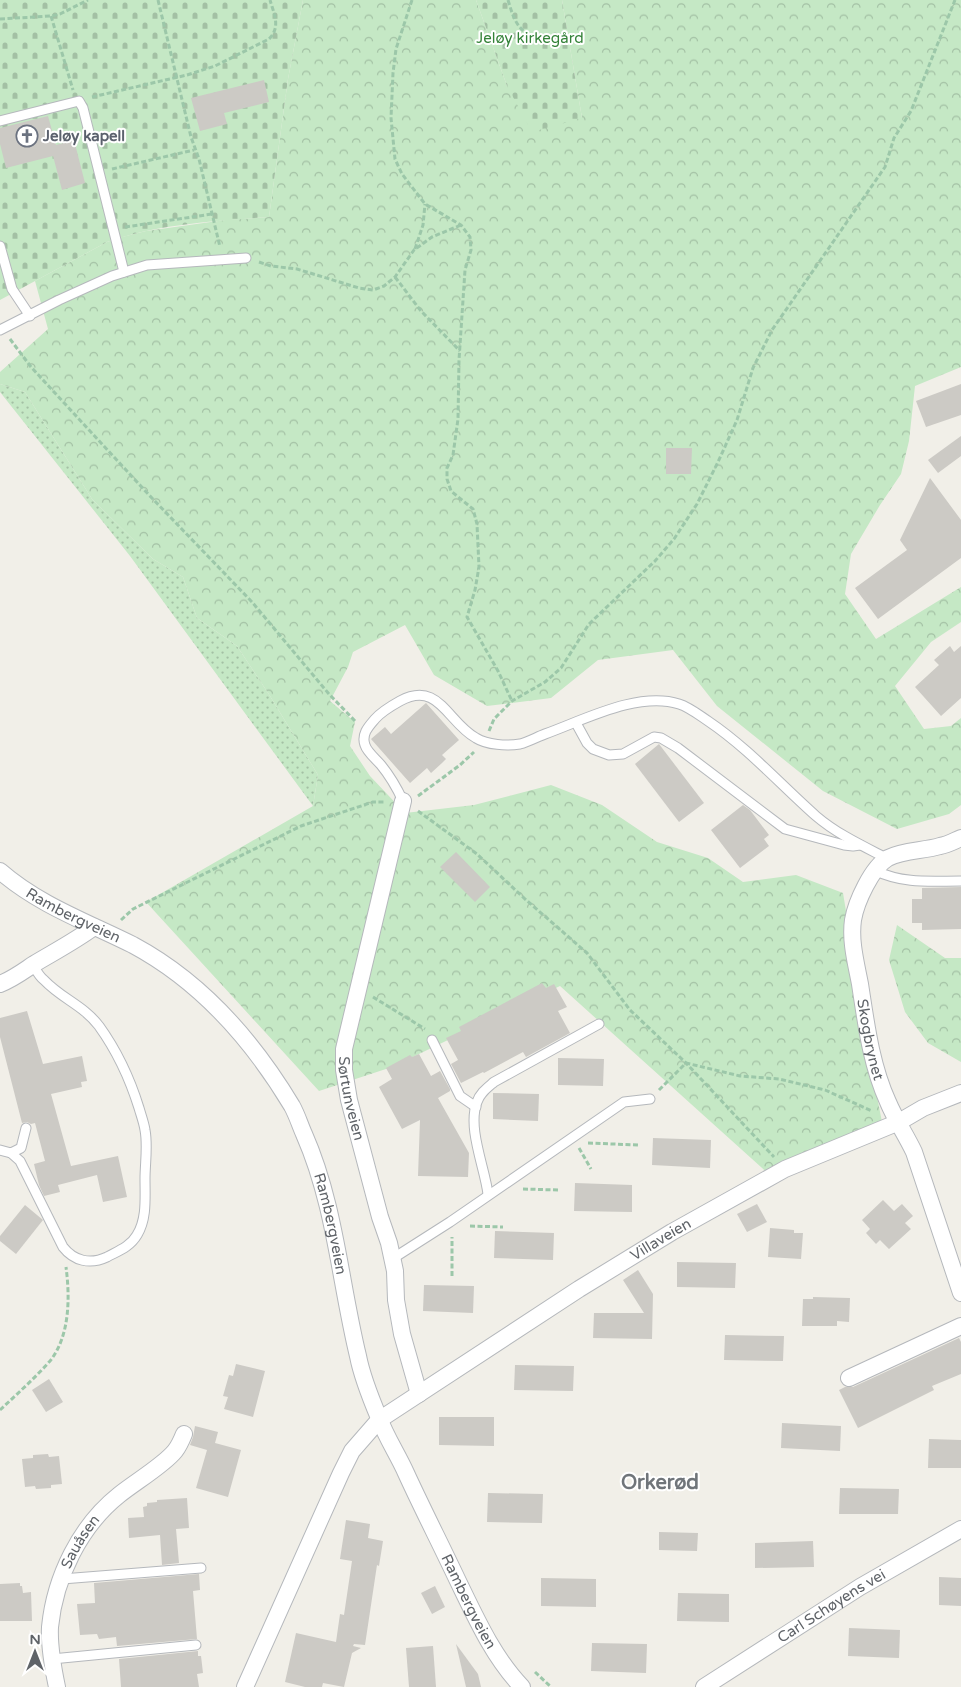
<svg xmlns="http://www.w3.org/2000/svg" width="961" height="1687" font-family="'Varela Round',sans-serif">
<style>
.grass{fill:url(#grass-dots)}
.forest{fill:url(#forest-crowns)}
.cemetery{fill:url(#cemetery-stones)}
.building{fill:#cccac5}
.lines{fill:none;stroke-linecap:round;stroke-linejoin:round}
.service-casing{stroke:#b5b8bc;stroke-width:11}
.minor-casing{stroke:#b5b8bc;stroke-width:18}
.path{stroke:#9cc7a9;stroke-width:3;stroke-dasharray:5 2.5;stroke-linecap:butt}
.service{stroke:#fff;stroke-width:9}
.minor{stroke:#fff;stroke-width:16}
.labels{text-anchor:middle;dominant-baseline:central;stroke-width:4;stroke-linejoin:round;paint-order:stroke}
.park-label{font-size:15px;fill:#348238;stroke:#fff}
.worship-label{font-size:15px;font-weight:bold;fill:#5b616d;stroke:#fff;text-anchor:start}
.street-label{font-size:15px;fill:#5f6368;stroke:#fff}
.district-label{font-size:20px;font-weight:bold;fill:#70757a;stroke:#fff}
</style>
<defs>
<pattern id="grass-dots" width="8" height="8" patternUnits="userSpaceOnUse" patternTransform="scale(1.25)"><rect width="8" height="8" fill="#c5e8c5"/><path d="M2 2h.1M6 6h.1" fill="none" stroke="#a3c0a4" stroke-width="1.8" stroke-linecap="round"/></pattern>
<pattern id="forest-crowns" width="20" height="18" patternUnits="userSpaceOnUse" patternTransform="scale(1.25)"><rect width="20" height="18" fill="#c5e8c5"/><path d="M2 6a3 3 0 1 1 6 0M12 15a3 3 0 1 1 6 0" fill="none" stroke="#a3c0a4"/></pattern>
<pattern id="cemetery-stones" width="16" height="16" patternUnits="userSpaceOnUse" patternTransform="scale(1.25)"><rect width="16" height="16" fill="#c5e8c5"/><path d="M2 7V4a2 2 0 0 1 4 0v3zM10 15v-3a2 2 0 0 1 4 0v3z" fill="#a3c0a4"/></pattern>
</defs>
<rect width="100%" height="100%" fill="#f1efe8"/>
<polygon class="grass" points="0,384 25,392 92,499 153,559 183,577 197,618 237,646 270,696 318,775 313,806 130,556 0,392"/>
<g class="forest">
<polygon points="303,0 476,0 507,86 582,118 562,0 961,0 961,367 915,386 909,441 901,474 880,505 851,554 845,594 876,639 961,587 961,622 931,642 895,686 924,729 951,726 961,718 961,805 949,814 897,829 823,791 717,706 673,650 598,660 551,698 487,706 434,675 405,625 353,652 348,667 330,701 355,722 350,746 370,776 405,813 474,805 551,785 602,805 657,842 708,858 743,882 796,875 843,893 847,917 849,972 865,1036 882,1122 772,1177 560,986 392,1067 319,1091 146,902 313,806 318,775 270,696 237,646 197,618 183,577 153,559 92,499 25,392 0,384 0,372 48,329 35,281 107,242 122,237 146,231 225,220 269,217 288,79"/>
<polygon points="897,925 945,958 961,958 961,1062 928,1043 905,1012 889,960"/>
</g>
<g class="cemetery">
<path d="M0,0H303L288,79L269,217C215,221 158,224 107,242L0,300Z"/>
<polygon points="476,0 562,0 582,118 532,132 507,86"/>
</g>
<g class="building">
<polygon points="264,80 269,102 224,113 227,124 200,131 191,98"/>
<polygon points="48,116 56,145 74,140 85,183 62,190 53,156 6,168 0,144 0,128"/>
<polygon points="961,384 961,415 926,427 916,401"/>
<polygon points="961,436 961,456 938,473 928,460"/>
<polygon points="666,448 692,448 691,474 666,474"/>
<polygon points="930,478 961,520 961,558 878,619 855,588 907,550 900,540"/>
<polygon points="950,646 954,652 961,646 961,698 941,716 915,687 939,665 934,660"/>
<polygon points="426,703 459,740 442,755 446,759 442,763 431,773 427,768 410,783 371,739 385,727 391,734"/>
<polygon points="659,744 704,803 679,822 635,764"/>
<polygon points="743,805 750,810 769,835 764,839 769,846 740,868 711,830"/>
<polygon points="456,852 490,887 475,902 440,867"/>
<polygon points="961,887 961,929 922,930 922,923 912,923 912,899 922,899 922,888"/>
<polygon points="542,983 546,988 554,984 567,1007 558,1011 570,1033 526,1057 523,1052 484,1073 483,1072 461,1083 451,1064 458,1060 446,1038 461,1031 459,1027"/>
<polygon points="27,1011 43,1064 82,1056 87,1081 81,1082 82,1087 51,1094 71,1166 118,1156 127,1197 103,1202 97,1175 58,1185 60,1192 44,1196 39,1185 34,1164 45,1161 35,1123 31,1124 27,1122 22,1123 0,1037 0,1018"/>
<polygon points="419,1054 431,1076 440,1071 450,1089 450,1091 438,1098 469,1153 468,1177 418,1176 420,1120 402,1129 379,1087 392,1079 386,1068 410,1055 412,1057"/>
<polygon points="558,1058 604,1059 603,1086 558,1085"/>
<polygon points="493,1093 539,1094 538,1121 493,1119"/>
<polygon points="653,1138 711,1140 710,1168 652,1165"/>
<polygon points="575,1183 632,1185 632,1212 574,1211"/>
<polygon points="883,1200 894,1211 902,1204 913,1216 905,1223 911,1229 889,1249 880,1240 876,1244 866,1233 870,1229 862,1220"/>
<polygon points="757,1204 767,1222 747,1232 737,1214"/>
<polygon points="25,1205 43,1220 16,1254 0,1241 0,1236"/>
<polygon points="770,1228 794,1230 794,1233 803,1233 801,1259 768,1257"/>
<polygon points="495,1231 554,1233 553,1260 494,1258"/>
<polygon points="677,1262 736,1263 735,1288 677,1287"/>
<polygon points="638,1270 653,1294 652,1339 593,1338 594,1313 644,1313 623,1280"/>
<polygon points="424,1285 474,1286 473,1313 423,1311"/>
<polygon points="813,1297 850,1298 849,1322 837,1321 837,1326 802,1326 803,1299 813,1299"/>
<polygon points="725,1335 784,1336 783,1361 724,1360"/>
<polygon points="959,1338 961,1342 961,1374 932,1386 934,1390 858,1428 839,1390 845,1387 853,1387"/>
<polygon points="236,1364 265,1371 253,1417 224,1409 228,1397 223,1396 229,1375 233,1376"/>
<polygon points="515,1365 574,1366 573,1391 514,1390"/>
<polygon points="49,1379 63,1402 46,1412 32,1390"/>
<polygon points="439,1417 494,1417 494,1446 439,1445"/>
<polygon points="782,1423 841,1426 840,1451 781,1448"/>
<polygon points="195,1426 218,1432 215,1443 241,1450 228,1497 196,1488 207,1450 190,1445 193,1437"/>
<polygon points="929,1439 961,1440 961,1468 928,1468"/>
<polygon points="48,1454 49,1457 59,1456 62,1484 51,1485 51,1488 36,1489 35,1486 25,1487 22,1459 33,1458 33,1455"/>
<polygon points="840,1488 899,1489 898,1514 839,1514"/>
<polygon points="488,1493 543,1494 542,1523 487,1522"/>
<polygon points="187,1498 189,1528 176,1529 179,1563 162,1565 160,1535 129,1538 128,1518 144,1517 143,1507 147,1506 147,1503 157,1502 157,1500"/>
<polygon points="346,1520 370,1524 368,1538 383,1541 379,1566 377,1565 365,1645 354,1644 353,1646 361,1648 352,1653 344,1687 323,1683 322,1687 305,1687 285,1682 296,1633 336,1642 340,1614 344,1615 352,1561 340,1559"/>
<polygon points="659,1532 698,1533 697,1551 659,1550"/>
<polygon points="813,1541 814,1567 755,1568 755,1543"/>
<polygon points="199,1574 200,1590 193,1591 197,1639 117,1646 116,1637 99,1639 97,1634 80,1635 77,1604 95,1603 94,1583"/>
<polygon points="939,1577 961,1578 961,1606 939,1605"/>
<polygon points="541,1578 596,1579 596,1607 541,1606"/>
<polygon points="20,1583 20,1586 22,1586 23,1593 31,1592 32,1621 0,1621 0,1584"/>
<polygon points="435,1586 445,1607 432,1614 421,1593"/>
<polygon points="678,1593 729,1594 729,1622 677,1621"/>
<polygon points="849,1628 900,1630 899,1658 848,1656"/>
<polygon points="592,1643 647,1644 646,1673 591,1671"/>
<polygon points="456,1644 478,1674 481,1687 466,1687"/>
<polygon points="433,1646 436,1687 409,1687 406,1648"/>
<polygon points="198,1651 198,1656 201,1656 203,1673 197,1674 199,1687 121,1687 119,1659"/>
</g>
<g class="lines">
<g class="service-casing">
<g id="service">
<polyline points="0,121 79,101 83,108 124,272"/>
<polyline points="0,246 12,289 30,316"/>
<polyline points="0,330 59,300 112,276 147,265 246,258"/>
<polyline points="576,723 587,743 593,749 609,755 623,754 654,737 661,738 678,748 785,829 844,845 853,846 860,845"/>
<path d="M403,801C397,788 390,776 381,765C376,759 367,752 365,745C361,734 369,726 375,719C382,711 391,706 400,701C439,680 447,722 476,738C487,745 507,746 520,744C528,742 537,737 545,734C584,720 638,691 679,704C689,707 699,715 708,721C748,748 780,784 816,816C837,834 863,846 888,859"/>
<path d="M876,871C904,884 930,881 961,881"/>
<polyline points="432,1040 460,1096 476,1107"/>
<polyline points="0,1150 11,1153 21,1148 26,1128"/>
<path d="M11,1153L20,1161L63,1247C74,1261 90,1265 107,1257C118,1251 130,1247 137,1235C147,1219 145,1198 145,1179C145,1163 148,1146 145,1130C144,1123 141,1115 139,1108C130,1079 117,1051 99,1026C83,1005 62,999 44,980C39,976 36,970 33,965"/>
<path d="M488,1194C485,1168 467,1128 477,1102C480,1093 487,1088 494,1082L599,1024"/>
<polyline points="392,1259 450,1222 624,1102 650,1099"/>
<polyline points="62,1579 201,1568"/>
<polyline points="52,1659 196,1645"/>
</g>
</g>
<g class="minor-casing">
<g id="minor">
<path id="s1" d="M403,801L344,1049V1070L349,1100L380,1217L389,1243L395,1271L396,1300L402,1334L419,1394"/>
<path id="s2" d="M961,838C954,841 947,845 940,846C924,851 903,850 888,858C872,867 856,902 853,920C850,941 856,963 860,984C866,1023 871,1065 888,1102C895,1119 906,1135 914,1152L961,1293"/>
<path id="s3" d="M0,871C39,905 87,922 133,945C200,981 253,1041 292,1106C297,1115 300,1125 304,1134C335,1204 340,1282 358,1356C362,1377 371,1399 379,1418C386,1437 398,1455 406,1473C422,1508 440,1543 457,1579C475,1616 493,1657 522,1687"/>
<path d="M0,984C13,979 22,972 34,964C54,952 75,941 94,927"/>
<polyline points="849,1378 961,1326"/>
<path id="s4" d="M57,1687C53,1668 49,1646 50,1627C55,1577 80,1526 119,1495C135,1482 164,1465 175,1451C179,1446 182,1439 184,1434"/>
<path id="s5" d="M245,1687L341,1473L352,1451L379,1420L579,1289L672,1232L785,1169L899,1122L923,1108L961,1093"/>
<path id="s6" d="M704,1687L860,1587L961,1529"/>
</g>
</g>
<g class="path">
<polyline points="158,0 191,137 199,159 220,247"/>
<polyline points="412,0 396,49 393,73 391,118 395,159 402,174 425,204 461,225 470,237 471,250 465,270 459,360 458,419 453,455 447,468 447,479 451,491 473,509 477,524 479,567 475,590 467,617 498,671 512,701"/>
<path d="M508,0C512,13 515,25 526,33"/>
<polyline points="51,16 73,90"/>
<polyline points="0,19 51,16 60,14 88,0"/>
<path d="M92,97L187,75L215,66L269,39C281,27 274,14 270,0"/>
<polyline points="112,169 194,150"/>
<polyline points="125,227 212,214"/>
<polyline points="415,249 423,225 425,204"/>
<polyline points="259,262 271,266 297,269 359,288 373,290 384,286 395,277 414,250 432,237 461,225"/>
<polyline points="395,277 421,311 460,351"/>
<polyline points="10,339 31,367 149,495 252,602 329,694 356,722"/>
<polyline points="489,731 494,719 512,701 545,682 561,668 589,624 655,561 674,539 697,504 718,462 737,420 753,368 772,330 885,167 894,138 911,111 955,0"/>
<polyline points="418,796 460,765 474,752"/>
<polyline points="418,811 477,854 525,899 587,953 630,1010 686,1063 774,1157"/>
<polyline points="121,920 133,909 301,826 373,802 385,802"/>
<polyline points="373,997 425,1029"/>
<polyline points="659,1090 686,1063 740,1076 779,1079 825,1090 872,1111"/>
<polyline points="588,1143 638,1145"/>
<polyline points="579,1148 591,1169"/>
<polyline points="523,1189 558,1190"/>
<polyline points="470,1226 503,1227"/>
<polyline points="452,1276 452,1237"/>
<path d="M0,1410C17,1394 35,1378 50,1361C70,1336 70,1297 66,1267"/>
<polyline points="535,1672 551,1687"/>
</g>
<use href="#service" class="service"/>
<use href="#minor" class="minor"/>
</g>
<defs>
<g id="church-ring" transform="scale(1.125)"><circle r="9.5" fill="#fff" stroke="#6b7280" stroke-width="1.5"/><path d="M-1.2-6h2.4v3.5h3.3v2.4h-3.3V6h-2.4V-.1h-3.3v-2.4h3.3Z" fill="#6b7280"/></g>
</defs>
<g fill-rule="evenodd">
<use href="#church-ring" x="27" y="136"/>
</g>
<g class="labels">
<g class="park-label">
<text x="530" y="38">Jeløy kirkegård</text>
</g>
<g class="worship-label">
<text x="43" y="136">Jeløy kapell</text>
</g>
<g class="street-label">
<text stroke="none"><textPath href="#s3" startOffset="86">Rambergveien</textPath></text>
<text stroke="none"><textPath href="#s2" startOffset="270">Skogbrynet</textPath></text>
<text stroke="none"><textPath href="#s1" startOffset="305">Sørtunveien</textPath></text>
<text stroke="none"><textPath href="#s3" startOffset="506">Rambergveien</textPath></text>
<text stroke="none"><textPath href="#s5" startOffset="635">Villaveien</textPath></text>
<text stroke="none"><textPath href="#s4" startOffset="152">Sauåsen</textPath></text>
<text stroke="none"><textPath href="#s3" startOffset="911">Rambergveien</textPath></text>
<text stroke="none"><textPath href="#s6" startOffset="151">Carl Schøyens vei</textPath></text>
</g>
<g class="district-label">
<text x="660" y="1483">Orkerød</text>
</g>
</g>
<g transform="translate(35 1652)" stroke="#ffffff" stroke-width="4" paint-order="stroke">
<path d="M0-4L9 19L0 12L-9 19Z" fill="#5f6368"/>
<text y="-8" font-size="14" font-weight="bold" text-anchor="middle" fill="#5f6368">N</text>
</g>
</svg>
